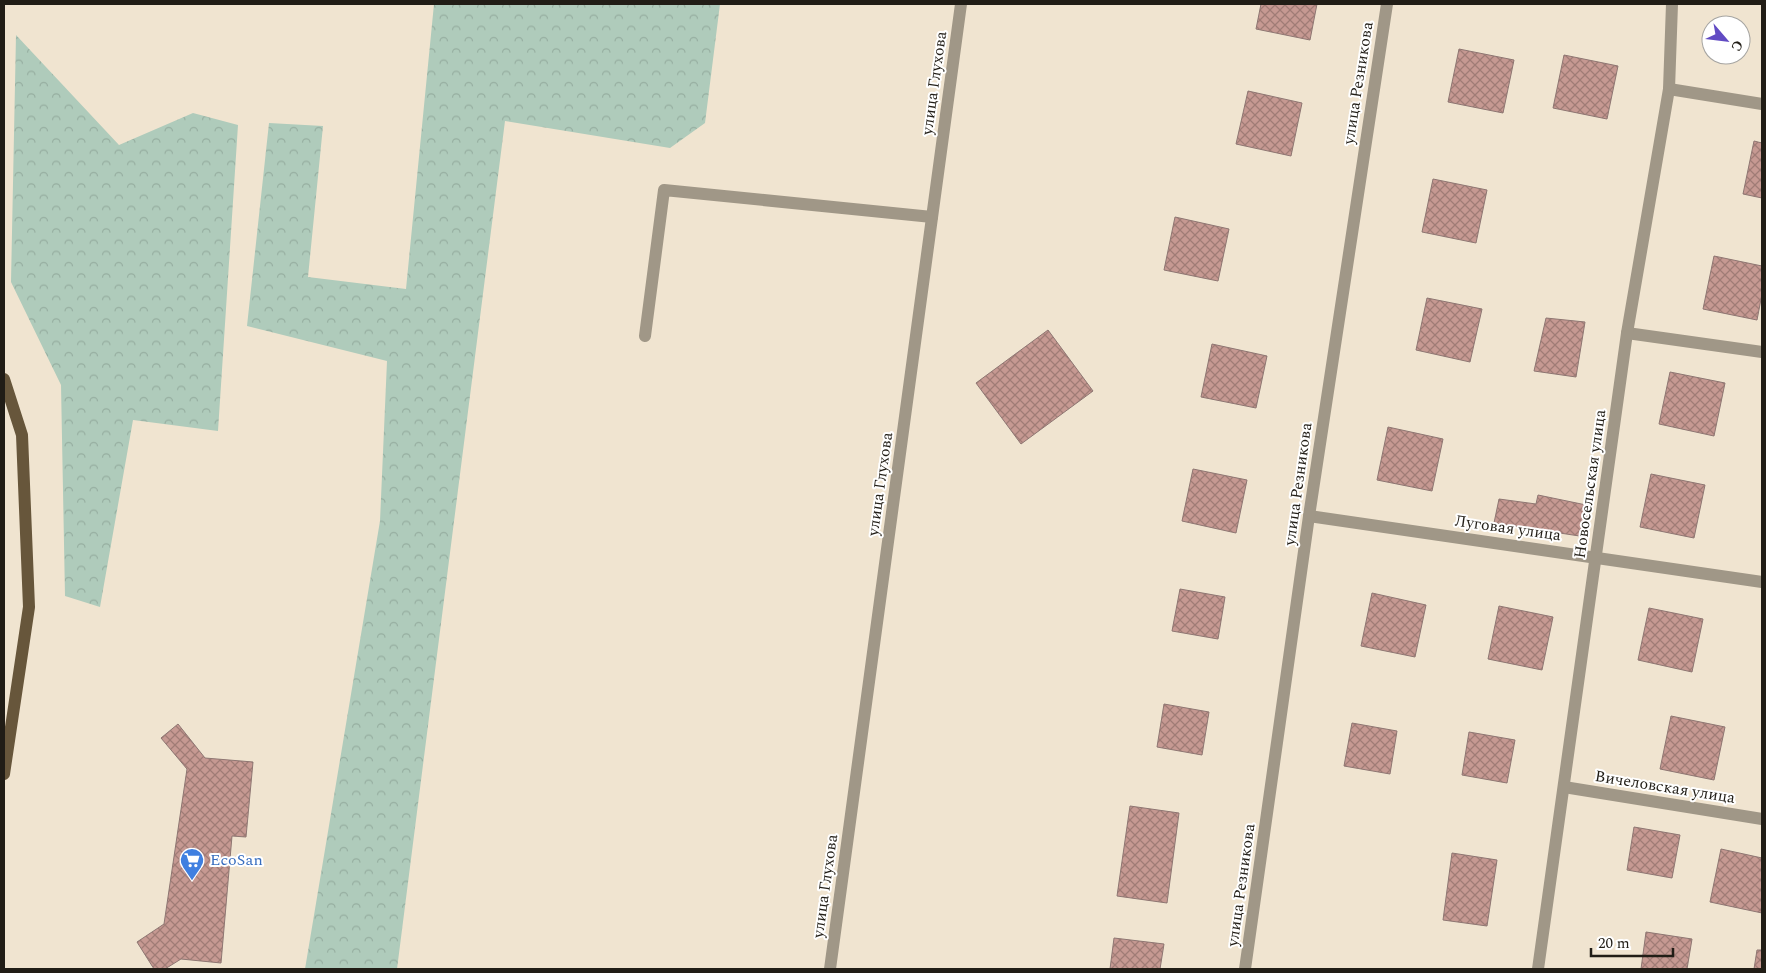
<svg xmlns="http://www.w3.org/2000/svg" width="1766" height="973" font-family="Spectral,serif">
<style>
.forest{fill:url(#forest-crowns)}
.building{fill:url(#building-cross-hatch);stroke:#8e7672}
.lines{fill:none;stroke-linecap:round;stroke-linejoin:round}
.lane{stroke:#a09787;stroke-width:12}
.street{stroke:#a09787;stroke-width:12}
.primary{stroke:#67563b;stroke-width:12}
.labels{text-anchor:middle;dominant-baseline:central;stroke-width:4;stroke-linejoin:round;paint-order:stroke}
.street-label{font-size:16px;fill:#211d16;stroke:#fff}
.shop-label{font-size:16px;fill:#366cbe;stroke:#fff;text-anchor:start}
</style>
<defs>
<pattern id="forest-crowns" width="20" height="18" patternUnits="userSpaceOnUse" patternTransform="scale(1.25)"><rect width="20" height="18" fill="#afcbbb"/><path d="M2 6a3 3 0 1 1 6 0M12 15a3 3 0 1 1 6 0" fill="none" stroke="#96aea0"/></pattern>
<pattern id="building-cross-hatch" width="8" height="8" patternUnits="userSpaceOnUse" patternTransform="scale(1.25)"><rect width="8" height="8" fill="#c69992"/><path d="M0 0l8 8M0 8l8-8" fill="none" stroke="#a07c76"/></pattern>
</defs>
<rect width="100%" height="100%" fill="#f0e4d0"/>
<g class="forest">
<polygon points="434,4 720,4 705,123 670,148 505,121 397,969 305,969 380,521 387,361 247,326 269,123 323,126 308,277 406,289"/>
<polygon points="16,35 119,145 193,113 238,125 218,431 133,420 100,607 65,596 61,385 11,282"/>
</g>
<g class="building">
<polygon points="1261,4 1317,4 1310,40 1256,29"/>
<polygon points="1459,49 1514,60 1503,113 1448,102"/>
<polygon points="1564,55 1618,66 1607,119 1553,108"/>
<polygon points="1248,91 1302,103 1291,156 1236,144"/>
<polygon points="1754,141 1762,143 1762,198 1743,194"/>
<polygon points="1433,179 1487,190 1476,243 1422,232"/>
<polygon points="1175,217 1229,229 1218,281 1164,270"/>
<polygon points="1714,256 1762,266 1762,294 1757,320 1703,309"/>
<polygon points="1427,298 1482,309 1470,362 1416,350"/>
<polygon points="1546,318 1585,322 1576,377 1534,371"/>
<polygon points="1048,330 1093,391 1021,444 976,383"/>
<polygon points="1212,344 1267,356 1256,408 1201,397"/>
<polygon points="1670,372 1725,383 1714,436 1659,424"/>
<polygon points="1388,427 1443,439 1432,491 1377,480"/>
<polygon points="1193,469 1247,480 1236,533 1182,521"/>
<polygon points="1651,474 1705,485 1694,538 1640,527"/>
<polygon points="1538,495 1591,506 1586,537 1494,523 1499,499 1536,504"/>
<polygon points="1180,589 1225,597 1218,639 1172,631"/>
<polygon points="1372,593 1426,605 1415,657 1361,646"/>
<polygon points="1499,606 1553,617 1542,670 1488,659"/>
<polygon points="1649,608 1703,619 1692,672 1638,660"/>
<polygon points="1164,704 1209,712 1202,755 1157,747"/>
<polygon points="1671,716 1725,727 1714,780 1660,769"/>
<polygon points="1352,723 1397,731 1390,774 1344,766"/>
<polygon points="178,724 205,758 253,762 246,837 232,836 221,963 181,959 165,969 154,969 137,942 164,924 187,769 161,738"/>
<polygon points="1469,732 1515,740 1507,783 1462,775"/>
<polygon points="1130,806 1179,813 1167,903 1117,896"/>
<polygon points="1634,827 1680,835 1672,878 1627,870"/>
<polygon points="1721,849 1762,858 1762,913 1710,902"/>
<polygon points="1452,853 1497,860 1487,926 1443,920"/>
<polygon points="1646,932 1692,939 1687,969 1641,969"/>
<polygon points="1114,938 1164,944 1160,969 1110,969"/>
<polygon points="1757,950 1762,950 1762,969 1754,969"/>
</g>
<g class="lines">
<polyline class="lane" points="645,336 664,190 932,217"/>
<g class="street">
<polyline points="1669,89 1762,104"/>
<polyline points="1627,333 1762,352"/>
<polyline points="1309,516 1762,582"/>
<polyline points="1564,787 1762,819"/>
<polyline points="830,969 961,4"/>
<polyline points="1245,969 1309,516 1387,4"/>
<polyline points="1538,969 1627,333 1669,89 1672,4"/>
</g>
<polyline class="primary" points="4,379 22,435 29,607 4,774"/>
</g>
<defs>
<g id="supermarket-pin" transform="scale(1.25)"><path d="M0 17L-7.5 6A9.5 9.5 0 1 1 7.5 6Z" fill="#3f7fe0" stroke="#fff"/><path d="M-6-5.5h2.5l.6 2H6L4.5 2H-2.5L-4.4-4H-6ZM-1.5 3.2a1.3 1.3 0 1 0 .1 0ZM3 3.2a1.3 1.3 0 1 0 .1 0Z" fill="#fff"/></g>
</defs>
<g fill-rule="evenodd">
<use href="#supermarket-pin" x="192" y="860"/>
</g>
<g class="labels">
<g class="street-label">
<text transform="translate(934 83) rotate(-82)">улица Глухова</text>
<text transform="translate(1358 83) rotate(-81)">улица Резникова</text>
<text transform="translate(880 484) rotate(-82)">улица Глухова</text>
<text transform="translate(1298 484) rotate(-82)">улица Резникова</text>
<text transform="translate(1590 484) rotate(-82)">Новосельская улица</text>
<text transform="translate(1508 528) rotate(8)">Луговая улица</text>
<text transform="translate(1665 787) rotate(9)">Вичеловская улица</text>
<text transform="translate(1241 885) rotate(-82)">улица Резникова</text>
<text transform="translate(825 886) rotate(-82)">улица Глухова</text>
</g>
<g class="shop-label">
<text x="210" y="860">EcoSan</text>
</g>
</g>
<rect width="1766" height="973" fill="none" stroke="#211d16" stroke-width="10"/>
<g transform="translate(1726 40) rotate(118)"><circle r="24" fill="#ffffff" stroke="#a6a5a2"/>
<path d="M0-4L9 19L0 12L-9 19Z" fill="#614bc3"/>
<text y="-8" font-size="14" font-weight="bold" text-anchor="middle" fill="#211d16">С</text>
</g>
<path d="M1591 948v8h82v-8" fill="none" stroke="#211d16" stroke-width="2.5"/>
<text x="1598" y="948" font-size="15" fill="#211d16" stroke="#ffffff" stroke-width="4" paint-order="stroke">20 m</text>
</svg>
